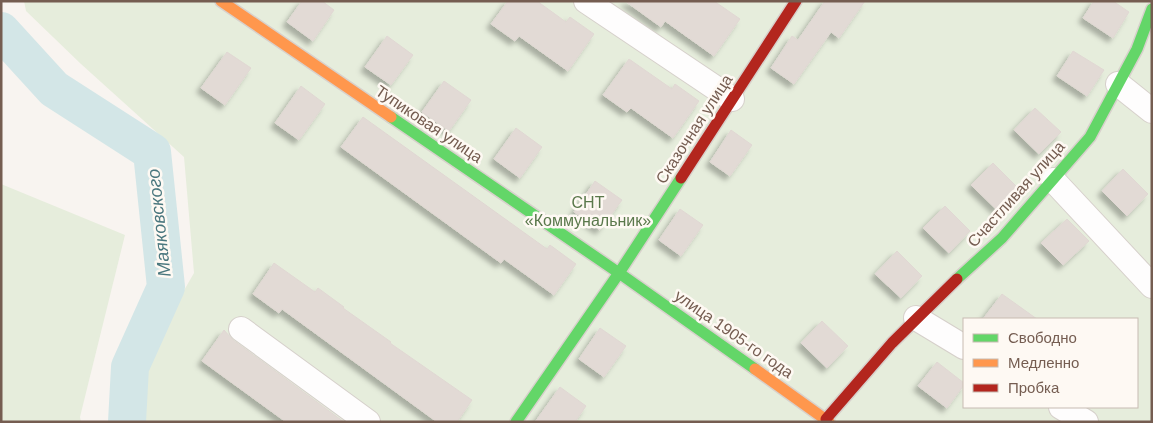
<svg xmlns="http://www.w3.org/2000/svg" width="1153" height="423" font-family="Helvetica,sans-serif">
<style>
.green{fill:#e6eddc;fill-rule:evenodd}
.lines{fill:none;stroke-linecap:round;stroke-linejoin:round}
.river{stroke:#d3e6e7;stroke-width:38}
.building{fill:#e2dad5;stroke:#e0d8d3;filter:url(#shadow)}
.street-casing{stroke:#d6d0cb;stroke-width:26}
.fast-casing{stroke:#d8d1cc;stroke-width:14}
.slow-casing{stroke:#d8d1cc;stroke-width:14}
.jam-casing{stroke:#d8d1cc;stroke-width:14}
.street{stroke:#fefdfd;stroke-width:24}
.fast{stroke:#63d668;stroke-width:11}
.slow{stroke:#ff974d;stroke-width:11}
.jam{stroke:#b3261e;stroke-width:11}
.labels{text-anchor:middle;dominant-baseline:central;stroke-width:5;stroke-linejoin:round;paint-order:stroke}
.street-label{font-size:16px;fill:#755d51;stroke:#fef9f3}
.park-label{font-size:16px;fill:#5a784b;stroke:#fef9f3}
.water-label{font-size:18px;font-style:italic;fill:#4a777e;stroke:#fef9f3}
</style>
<defs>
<filter id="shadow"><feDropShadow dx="-4.5" dy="4.5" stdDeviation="2.5" flood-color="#0004"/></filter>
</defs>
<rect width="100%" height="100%" fill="#f8f4f0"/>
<g class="green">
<path d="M24,1H1152V422H142L149,351L194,273L184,157L81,64L26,11ZM964,319H1137V407H964Z"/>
<polygon points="1,184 125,235 80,417 81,422 1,422"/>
</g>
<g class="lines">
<polyline class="river" points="1,31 54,89 152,152 166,287 130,367 127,422"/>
</g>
<g class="building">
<polygon points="302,1 322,1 334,10 313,41 287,22"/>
<polygon points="508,1 537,1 566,22 570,17 594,34 568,71 519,36 515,41 491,24"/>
<polygon points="625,1 714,1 740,19 714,56 665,21 661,27"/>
<polygon points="825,1 865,1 839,38 831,32 794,84 771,68 792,36 798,40"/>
<polygon points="1094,1 1113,1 1129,12 1113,38 1083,18"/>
<polygon points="387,36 413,55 391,85 365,67"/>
<polygon points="1073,51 1104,70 1087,96 1057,76"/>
<polygon points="227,52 251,68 225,105 201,88"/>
<polygon points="629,59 672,89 675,84 699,101 673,138 631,108 627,112 603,95"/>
<polygon points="444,81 471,100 449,131 422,112"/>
<polygon points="301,86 325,104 299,140 275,123"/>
<polygon points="1035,108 1061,132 1039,154 1014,130"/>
<polygon points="363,117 547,249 550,245 576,264 554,295 504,259 501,263 341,147"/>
<polygon points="516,128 542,147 520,178 494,159"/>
<polygon points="731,130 752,145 730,176 710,162"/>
<polygon points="993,163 1018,188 997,210 971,185"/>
<polygon points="1123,169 1148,194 1127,216 1102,191"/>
<polygon points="595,181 622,200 600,230 574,212"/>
<polygon points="945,206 970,231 949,253 923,228"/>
<polygon points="680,209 703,225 681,256 659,240"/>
<polygon points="1067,219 1089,241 1063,265 1041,243"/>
<polygon points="897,251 922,276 901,298 875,274"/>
<polygon points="274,263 315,292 318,288 344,307 343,308 391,342 390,343 472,400 457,422 437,422 282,309 279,313 253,294"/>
<polygon points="1002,294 1037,319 983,319"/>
<polygon points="822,321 848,346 827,368 801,343"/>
<polygon points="600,328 626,346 604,377 579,359"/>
<polygon points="224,330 233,340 344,422 286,422 202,361"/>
<polygon points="937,362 964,383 964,385 947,408 918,386"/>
<polygon points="560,387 586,406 575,422 535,422"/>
</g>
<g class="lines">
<g class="street-casing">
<g id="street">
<polyline points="586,1 732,99"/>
<polyline points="1118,84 1152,111"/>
<polyline points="1053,180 1152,286"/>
<polyline points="916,318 964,347"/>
<polyline points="241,329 368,422"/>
<polyline points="1061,407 1086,422"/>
</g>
</g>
<g class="fast-casing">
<g id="fast">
<polyline points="391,117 619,273 755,369"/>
<polyline points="957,279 1002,238 1090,137 1137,49 1152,9"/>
<polyline points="516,422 619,273 681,178"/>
</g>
</g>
<g class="slow-casing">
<g id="slow">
<polyline points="221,1 391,117"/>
<polyline points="755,369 829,422"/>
</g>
</g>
<g class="jam-casing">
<g id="jam">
<polyline points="681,178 796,1"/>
<polyline points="826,419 892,343 957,279"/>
</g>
</g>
<use href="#street" class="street"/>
<use href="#fast" class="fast"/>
<use href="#slow" class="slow"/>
<use href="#jam" class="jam"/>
</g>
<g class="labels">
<g class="street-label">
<text transform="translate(429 124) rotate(34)">Тупиковая улица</text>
<text transform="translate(694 129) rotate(-57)">Сказочная улица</text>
<text transform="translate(1016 194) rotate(-48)">Счастливая улица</text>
<text transform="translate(734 334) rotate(35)">улица 1905-го года</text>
</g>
<g class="park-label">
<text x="588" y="202">СНТ<tspan x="588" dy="18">«Коммунальник»</tspan></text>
</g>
<g class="water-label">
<text transform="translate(159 223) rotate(-96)">Маяковского</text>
</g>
</g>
<rect width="1153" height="423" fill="none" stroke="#755d51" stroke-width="5"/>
<rect x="963" y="318" width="175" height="90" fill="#fef9f3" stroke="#c7bbb2"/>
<rect x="973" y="334" width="25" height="8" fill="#63d668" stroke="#c7bbb2"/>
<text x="1008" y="343" font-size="15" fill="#755d51">Свободно</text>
<rect x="973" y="359" width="25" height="8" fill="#ff974d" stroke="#c7bbb2"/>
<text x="1008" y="368" font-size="15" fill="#755d51">Медленно</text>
<rect x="973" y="384" width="25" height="8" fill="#b3261e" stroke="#c7bbb2"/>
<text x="1008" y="393" font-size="15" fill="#755d51">Пробка</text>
</svg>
